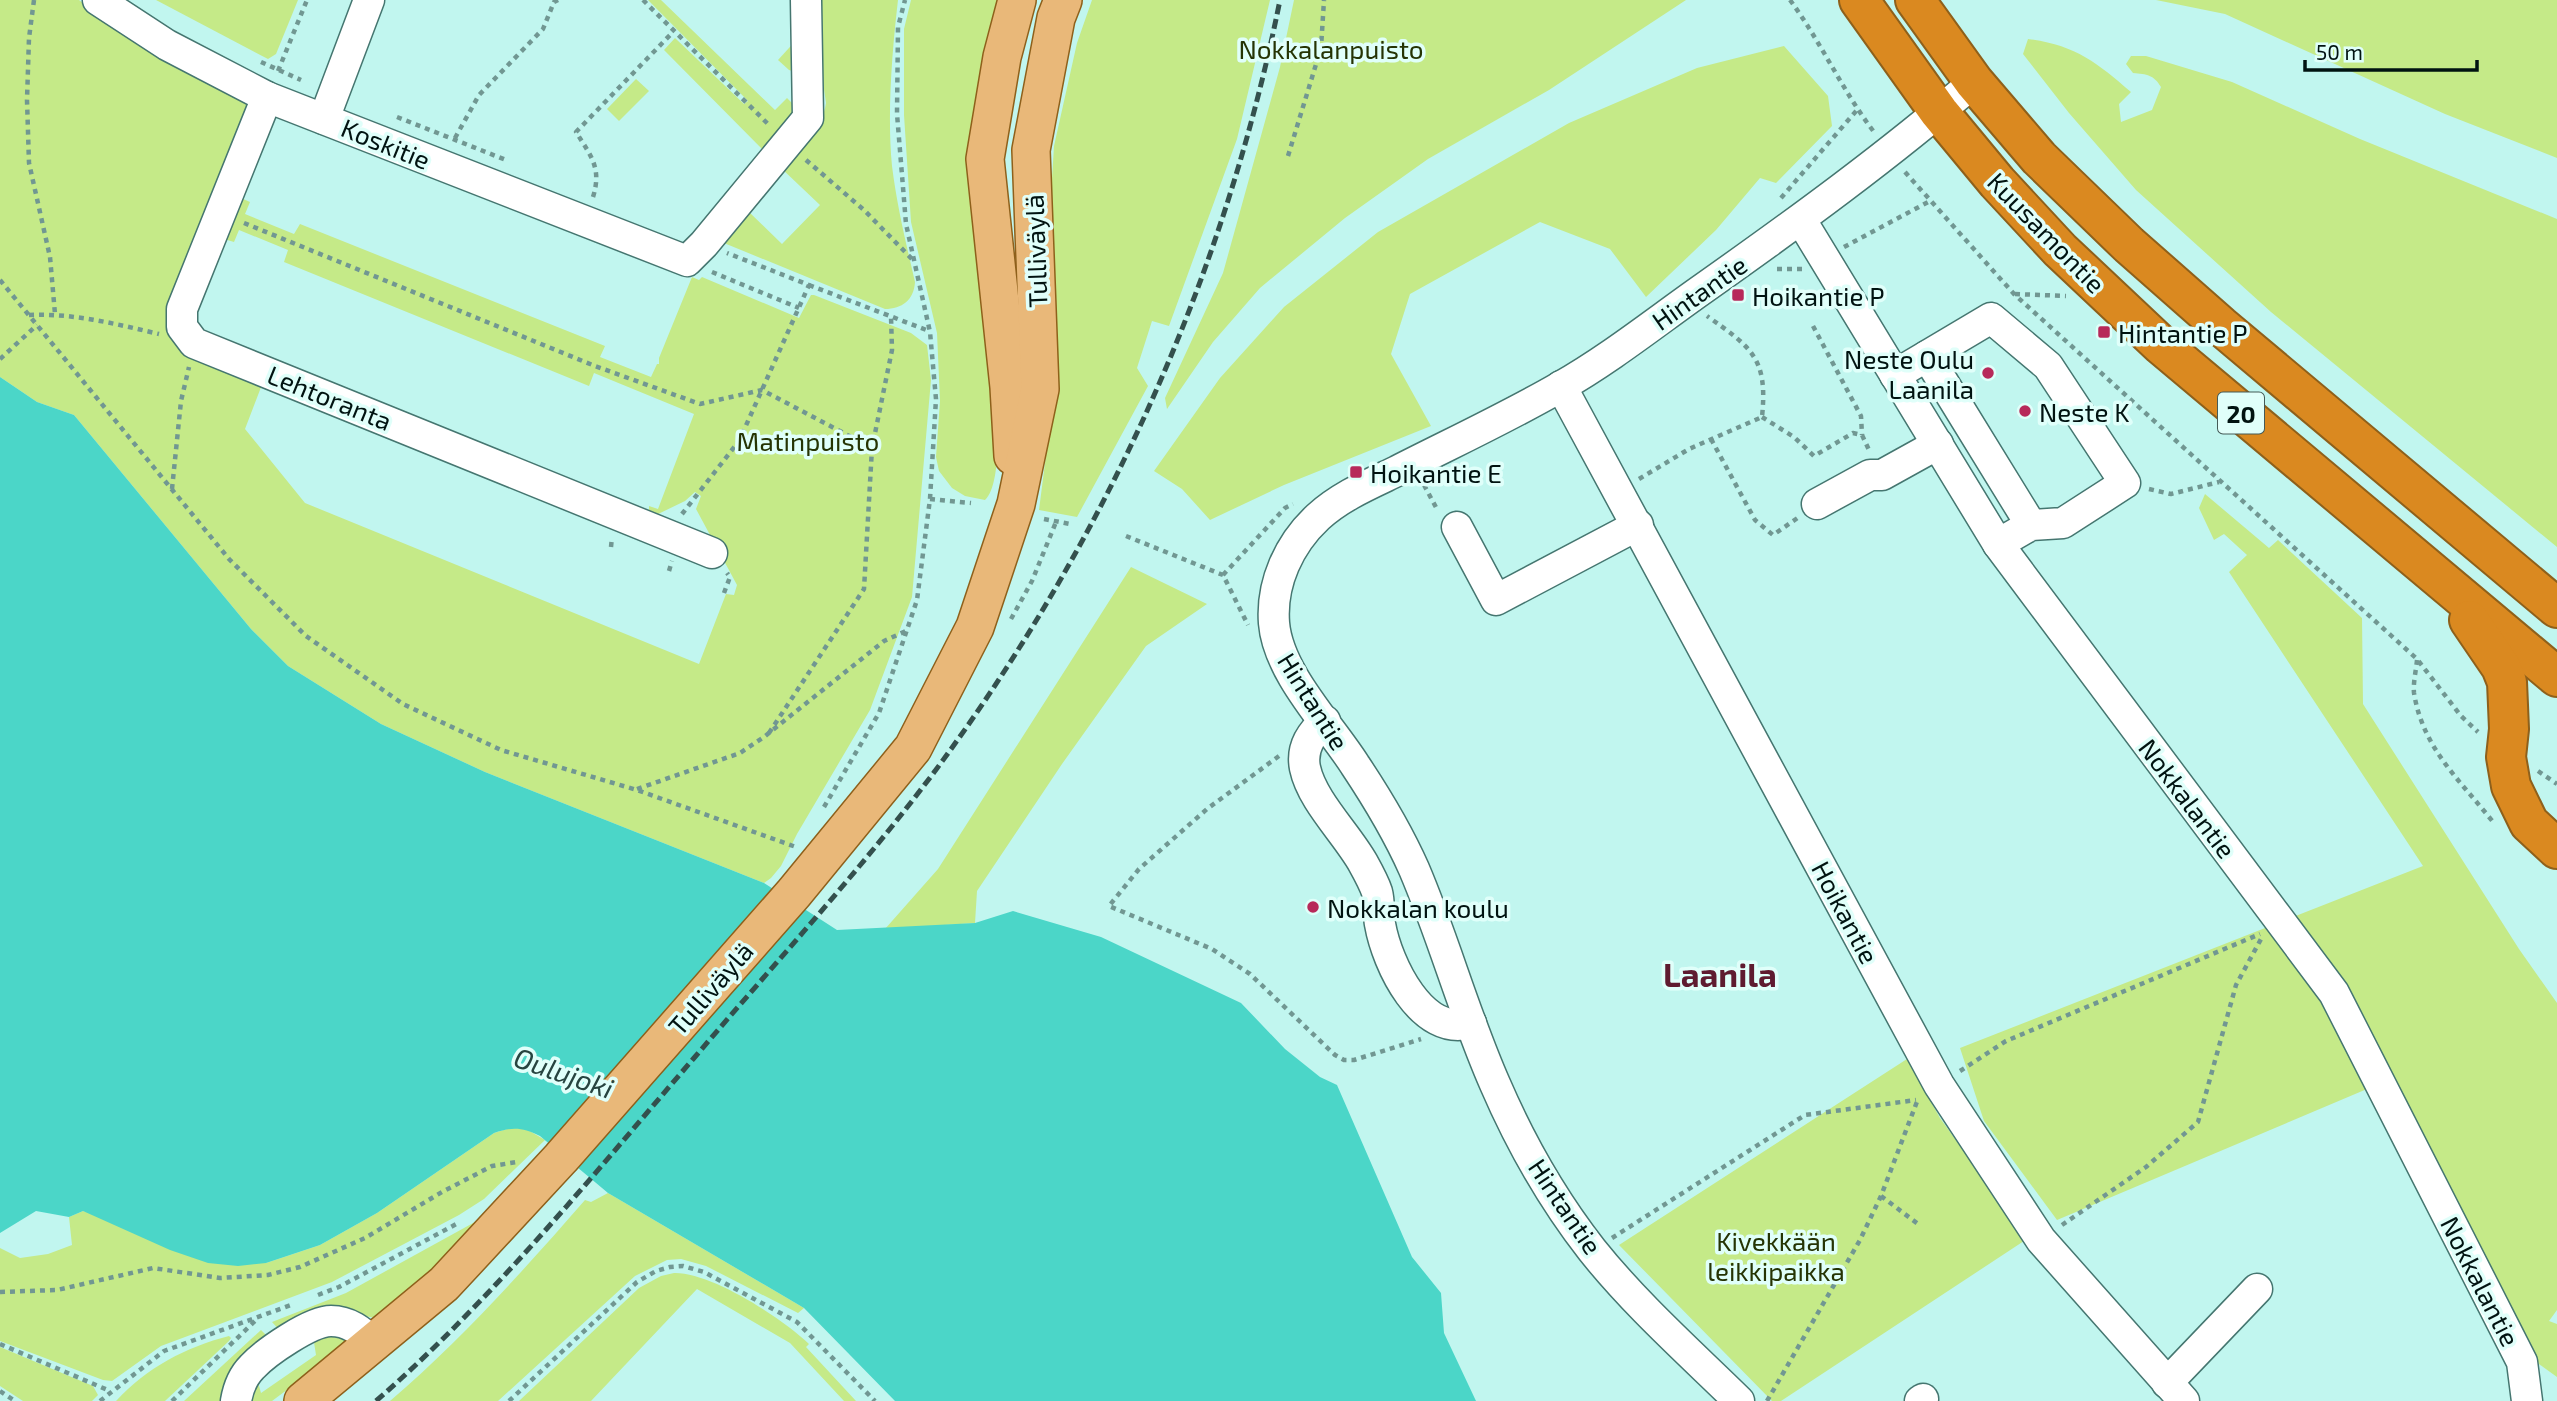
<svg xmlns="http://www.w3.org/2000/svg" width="2557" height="1401" font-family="'Exo 2',sans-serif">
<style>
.green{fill:#c5ea88}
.water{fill:#4bd6c8}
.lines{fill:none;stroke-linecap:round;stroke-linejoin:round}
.minor-casing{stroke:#457670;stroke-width:33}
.major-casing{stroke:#8e601b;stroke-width:40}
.highway-casing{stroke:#8e601b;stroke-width:42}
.path{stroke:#719792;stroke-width:4.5;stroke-dasharray:5 5;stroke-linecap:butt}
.minor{stroke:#fff;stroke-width:30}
.major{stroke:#e9b879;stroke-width:37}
.highway{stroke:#da8920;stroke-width:38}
.rail{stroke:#34504d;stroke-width:5;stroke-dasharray:10 5;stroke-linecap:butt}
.poi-dot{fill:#b7295a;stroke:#e0fffa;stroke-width:2.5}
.labels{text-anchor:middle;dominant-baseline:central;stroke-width:7;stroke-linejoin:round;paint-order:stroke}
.shield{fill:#e0fffa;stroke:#445a57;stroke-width:2}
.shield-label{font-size:24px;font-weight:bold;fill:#011311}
.park-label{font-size:26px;fill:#253404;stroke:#e0fffa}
.street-label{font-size:26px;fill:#011311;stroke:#e0fffa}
.poi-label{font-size:26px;fill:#011311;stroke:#e0fffa;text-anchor:start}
.water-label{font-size:28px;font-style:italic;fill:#274440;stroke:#e0fffa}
.district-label{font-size:33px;font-weight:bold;fill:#5f1b30;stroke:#e0fffa}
</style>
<rect width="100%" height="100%" fill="#c1f6ef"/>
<g class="green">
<polygon points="0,0 79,0 111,24 246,101 248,111 169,324 263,382 245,429 305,503 699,664 726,594 734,595 737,585 696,509 701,496 695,492 685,501 654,516 649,515 649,506 658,509 694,414 594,373 589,386 284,262 288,250 239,230 234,242 224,239 241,198 250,202 245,214 294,234 300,224 605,346 600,357 651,377 657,364 659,364 659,358 692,277 699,280 702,277 799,318 811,295 814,295 911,333 927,345 931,380 912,597 870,710 797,834 781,866 771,878 764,883 485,772 381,724 288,666 251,629 74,415 37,402 0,377"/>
<polygon points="156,0 298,0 276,54 268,59"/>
<polygon points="648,0 661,0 775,110 787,98 798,109 768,155 664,50 675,38 744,104 748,101"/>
<path d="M811,0H898C892,51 887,115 892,166C897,206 906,243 915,282C914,300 902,309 885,309L719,241L748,211L782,244L820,205L781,168C799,149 822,130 826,103Z"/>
<path d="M911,0H1002C987,46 973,92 972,141C970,201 1021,466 985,500L965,496L952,488L939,471L936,457L940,401L937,333L911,222L904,115V29Z"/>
<polygon points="1092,0 1270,0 1237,139 1169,326 1152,321 1137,368 1148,386 1077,517 1039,510 1055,385 1048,242 1054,146 1077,43"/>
<polygon points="1294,0 1686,0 1549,90 1428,159 1345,218 1260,288 1213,342 1167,409 1165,398 1223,273 1280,67"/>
<polygon points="2156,0 2557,0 2557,158 2445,114 2225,14"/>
<polygon points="799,37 802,74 789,70 778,60"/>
<path d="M2028,39C2075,45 2096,62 2131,92L2119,104L2121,122L2152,110L2161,87C2154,75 2147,74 2133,73L2126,64L2131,56H2146L2232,82L2360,139L2557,219V547L2271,312L2136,190L2069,113L2023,54Z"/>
<polygon points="1784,46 1828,96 1832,126 1776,183 1760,178 1716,230 1646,297 1610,249 1540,222 1410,294 1391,354 1431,426 1284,485 1210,520 1182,489 1154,471 1220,378 1284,307 1378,232 1569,123 1697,68"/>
<polygon points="636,79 649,91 619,121 607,109"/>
<polygon points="2205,494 2269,548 2278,540 2362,618 2363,704 2519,949 2557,1003 2557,1310 2549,1321 2557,1324 2557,1377 2529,1357 2393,1078 2057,1220 1984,1121 1960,1048 2423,866 2229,572 2247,555 2224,534 2214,540 2199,508"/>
<polygon points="1131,567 1207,604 1146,646 1062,764 977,891 975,923 885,929 938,869"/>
<polygon points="1907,1059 1940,1118 2027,1239 1781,1401 1772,1401 1619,1245"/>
<polygon points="513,1127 528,1130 545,1140 484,1199 459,1215 332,1282 161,1346 112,1381 103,1380 0,1341 0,1248 20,1258 48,1254 72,1245 69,1217 83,1211 266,1263 320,1245 377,1213 494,1133"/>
<path d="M608,1193L804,1308L798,1313L706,1266L681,1259L667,1260L635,1276L498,1401H390C461,1340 524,1270 585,1200L591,1202Z"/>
<polygon points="484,1217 488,1219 386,1314 376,1318 334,1311 282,1333 272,1322 346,1293"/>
<path d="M674,1273C711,1272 782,1318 809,1344L806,1347L856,1401H844L790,1343L697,1289L591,1401H519L639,1288L661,1276Z"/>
<polygon points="261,1330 272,1341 228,1401 184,1401"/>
<polygon points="333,1330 348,1340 347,1345 272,1401 246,1401 256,1375 261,1393 316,1355 313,1336"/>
<path d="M229,1336L231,1338L229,1341L165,1401H116C146,1368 186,1347 229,1336Z"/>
<polygon points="0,1347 93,1386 98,1395 92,1401 23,1401 0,1386"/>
</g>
<path class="water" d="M0,377L37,402L74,415L251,629L288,666L381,724L485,772L764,883L837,930L975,923L1013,911L1101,937L1241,1003L1285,1049L1320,1077L1337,1085L1412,1257L1441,1293L1444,1333L1476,1401H895L804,1308L608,1193L540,1136C522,1127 512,1127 494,1133L377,1213L320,1245L266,1263L238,1266L208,1263L170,1250L83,1211L69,1217L36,1211L0,1233Z"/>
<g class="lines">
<g class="minor-casing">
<g id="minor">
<polyline points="98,0 167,45 267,97 687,261 704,244 808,118 806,0"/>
<polyline points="267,97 182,309 182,327 194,343 712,553"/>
<polyline points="324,119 369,0"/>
<polyline points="1801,220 1998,544 2334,993 2522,1362 2527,1401"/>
<polyline points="1927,356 2031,525"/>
<polyline points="1895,375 1991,318 2048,366 2125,483 2063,523 2031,525 1998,544"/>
<polyline points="1561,386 1939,1085 2041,1240 2184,1401"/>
<polyline points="1817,504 1870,475 1882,475 1938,444"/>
<polyline points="1457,527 1496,600 1638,525"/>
<path d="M1325,721C1311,733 1301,748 1305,768C1312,801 1346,833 1363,863C1368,872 1374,883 1377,892C1380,903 1378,914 1380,924C1387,964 1422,1038 1471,1023"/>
<polyline points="2167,1383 2257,1289"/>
<path d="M236,1401C238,1389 243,1376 252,1367C266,1352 311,1321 331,1321C349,1321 361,1331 374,1343"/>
<path d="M1739,1401C1689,1352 1636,1305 1592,1250C1553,1200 1520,1142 1495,1084C1464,1014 1444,939 1414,869C1398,833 1377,798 1355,765C1329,724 1278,673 1274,623C1271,583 1289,544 1318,517C1341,496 1370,484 1397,471C1452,443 1508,417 1560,387C1611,358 1657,321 1704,288C1796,223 1888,156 1974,82"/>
<polyline points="1920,1401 1923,1399"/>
</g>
</g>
<g class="major-casing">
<g id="major">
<polyline points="1013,456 1009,387 985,159 1002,57 1017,0"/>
<polyline points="303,1401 444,1284 561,1158 794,893 913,748 975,627 1016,504 1040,389 1031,150 1056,18 1063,0"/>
</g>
</g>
<g class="highway-casing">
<g id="highway">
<polyline points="1859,0 1939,112 1997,182 2060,250 2161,345 2557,677"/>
<polyline points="1915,0 1974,82 2039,158 2129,245 2221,326 2557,608"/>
<polyline points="2469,620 2501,667 2507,682 2509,729 2506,757 2511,786 2529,823 2557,849"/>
</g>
</g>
<g class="path">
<polyline points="34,0 29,38 27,100 29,163 50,257 55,314"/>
<polyline points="643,0 769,125"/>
<path d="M1790,0C1821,42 1842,90 1874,132"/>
<polyline points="261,62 301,80"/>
<polyline points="278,71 307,0"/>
<polyline points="397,117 506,160"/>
<polyline points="455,138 479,95 543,29 554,2 558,0"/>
<polyline points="1288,156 1321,48 1324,0"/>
<polyline points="806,160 864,210 912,259"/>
<polyline points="1905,172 2014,294 2417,659 2461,716 2478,732"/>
<path d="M593,197C602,168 591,156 576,132L673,32"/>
<polyline points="1781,198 1857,110"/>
<polyline points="244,223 595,366 700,404 762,390 872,448"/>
<polyline points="1844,247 1930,201"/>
<polyline points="1777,269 1803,269"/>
<polyline points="712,272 799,308"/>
<polyline points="0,280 229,559 306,636 403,704 501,750 637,790 796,847"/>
<polyline points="809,285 929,331"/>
<polyline points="2015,294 2066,296"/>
<path d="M29,315C74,313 116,324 159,334"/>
<polyline points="1813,326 1861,416 1862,435"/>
<polyline points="0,359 37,325"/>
<polyline points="1762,417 1794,437 1814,456 1853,433 1862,435 1869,450"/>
<polyline points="1711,439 1755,520 1773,535 1799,517"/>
<path d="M1639,479L1689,449L1762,417C1768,358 1752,348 1707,316"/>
<polyline points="1424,485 1438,511"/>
<polyline points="172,489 181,401 189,367"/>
<polyline points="2149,489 2171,494 2219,482"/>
<polyline points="930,499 971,503"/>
<polyline points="682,514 739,441 809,285 727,253"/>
<polyline points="1044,519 1070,524"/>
<polyline points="1126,536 1223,575 1248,625"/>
<polyline points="611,547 612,537"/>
<polyline points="669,571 672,561"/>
<polyline points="1223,575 1285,508 1293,504"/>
<polyline points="724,593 730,577 727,573"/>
<polyline points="1011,619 1032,581 1056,522"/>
<path d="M2417,660C2416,671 2413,683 2414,693C2423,749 2460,780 2493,822"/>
<polyline points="769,733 864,589 872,448 892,350 891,316"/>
<polyline points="1279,756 1207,809 1139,869 1109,906 1212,949 1250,974 1335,1055 1344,1060 1354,1060 1421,1039"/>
<polyline points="2538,771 2557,784"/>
<polyline points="637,789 740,753 764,737 884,641 906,631"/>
<polyline points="824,807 879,713 917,600 930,499 936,399 930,332 906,224 897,114 898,27 905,0"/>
<polyline points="1960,1071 2006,1041 2260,934"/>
<polyline points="1881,1196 1918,1224"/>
<polyline points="2062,1225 2146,1167 2198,1122 2236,985 2261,939"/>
<polyline points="1612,1238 1805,1115 1916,1100"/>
<polyline points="0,1292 57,1290 153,1268 220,1278 268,1275 300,1267 365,1238 442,1192 492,1166 517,1162"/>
<polyline points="318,1295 339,1287 460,1222"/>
<polyline points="0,1344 110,1391"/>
<polyline points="0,1391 15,1401"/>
<polyline points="100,1401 164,1351 291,1305"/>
<polyline points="172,1401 257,1319"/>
<polyline points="509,1401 637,1282 656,1271 670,1267 683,1266 704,1272 797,1322 875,1401"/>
<polyline points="1767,1401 1860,1240 1881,1196 1918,1099"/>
</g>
<use href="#minor" class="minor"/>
<use href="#major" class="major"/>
<use href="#highway" class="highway"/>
<path class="rail" d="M376,1401C494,1298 592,1176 694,1058C775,963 860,871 935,771C1104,543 1224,279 1280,0"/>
</g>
<g class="poi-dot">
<rect x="1731" y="288" width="14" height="14" rx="3.5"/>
<rect x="2097" y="325" width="14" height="14" rx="3.5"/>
<circle cx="1988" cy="373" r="7"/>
<circle cx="2025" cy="411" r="7"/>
<rect x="1349" y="465" width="14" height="14" rx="3.5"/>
<circle cx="1313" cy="907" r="7"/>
</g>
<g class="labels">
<rect class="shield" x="2218" y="392.5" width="46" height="41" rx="5"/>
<g class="shield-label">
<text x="2241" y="413">20</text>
</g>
<g class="park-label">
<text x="1331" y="48">Nokkalanpuisto</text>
<text x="808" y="440">Matinpuisto</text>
<text x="1776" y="1240">Kivekkään<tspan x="1776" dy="30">leikkipaikka</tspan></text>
</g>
<g class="street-label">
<text transform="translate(386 143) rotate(22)">Koskitie</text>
<text transform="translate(2047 232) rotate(46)">Kuusamontie</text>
<text transform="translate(1035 251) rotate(-92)">Tulliväylä</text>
<text transform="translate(1699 292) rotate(-35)">Hintantie</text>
<text transform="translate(330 397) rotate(22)">Lehtoranta</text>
<text transform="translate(1314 701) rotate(58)">Hintantie</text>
<text transform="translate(2188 798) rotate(53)">Nokkalantie</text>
<text transform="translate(1846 912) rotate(62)">Hoikantie</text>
<text transform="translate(710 988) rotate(-49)">Tulliväylä</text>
<text transform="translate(1566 1206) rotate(56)">Hintantie</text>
<text transform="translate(2481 1281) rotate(63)">Nokkalantie</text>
</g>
<g class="poi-label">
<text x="1752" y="295">Hoikantie P</text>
<text x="2118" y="332">Hintantie P</text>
<text x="1974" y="358" text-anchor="end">Neste Oulu<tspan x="1974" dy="30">Laanila</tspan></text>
<text x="2039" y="411">Neste K</text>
<text x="1370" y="472">Hoikantie E</text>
<text x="1327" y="907">Nokkalan koulu</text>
</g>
<g class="water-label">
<text transform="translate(564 1072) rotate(19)">Oulujoki</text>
</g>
<g class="district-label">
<text x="1720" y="974">Laanila</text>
</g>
</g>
<path d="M2305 60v10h172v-10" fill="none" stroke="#011311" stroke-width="3.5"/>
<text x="2316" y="60" font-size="21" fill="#011311" stroke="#e0fffa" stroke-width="5" paint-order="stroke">50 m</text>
</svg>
